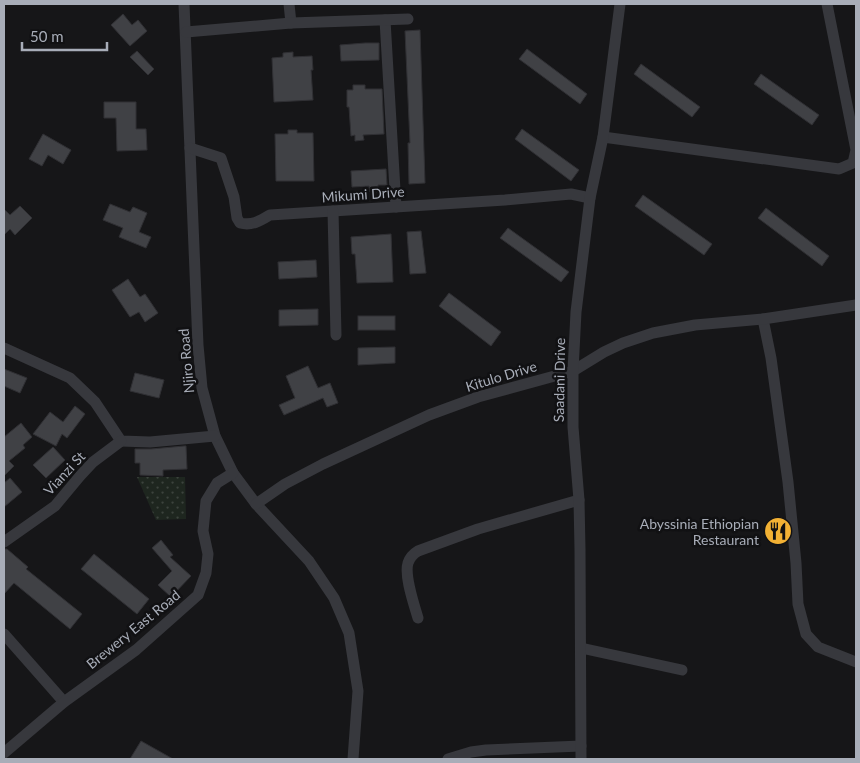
<svg xmlns="http://www.w3.org/2000/svg" width="860" height="763" font-family="Lato,sans-serif">
<style>
.park{fill:url(#park-dots)}
.building{fill:#404145;stroke:#303034}
.lines{fill:none;stroke-linecap:round;stroke-linejoin:round}
.minor{stroke:#37383d;stroke-width:11}
.labels{text-anchor:middle;dominant-baseline:central;stroke-width:5;stroke-linejoin:round;paint-order:stroke}
.street-label{font-size:14px;fill:#a8adb8;stroke:#111113}
.poi-label{font-size:14px;fill:#a8adb8;stroke:#111113;text-anchor:end}
</style>
<defs>
<pattern id="park-dots" width="8" height="8" patternUnits="userSpaceOnUse" patternTransform="scale(1.25)"><rect width="8" height="8" fill="#1e261f"/><path d="M2 2h.1M6 6h.1" fill="none" stroke="#3c433d" stroke-width="1.8" stroke-linecap="round"/></pattern>
</defs>
<rect width="100%" height="100%" fill="#161618"/>
<polygon class="park" points="137,477 185,477 186,519 156,520"/>
<g class="building">
<polygon points="123,14 132,25 138,20 147,31 130,46 111,25"/>
<polygon points="420,30 425,183 409,184 408,143 410,143 405,31"/>
<polygon points="365,43 379,43 379,60 341,61 340,45"/>
<polygon points="527,49 587,94 580,104 519,59"/>
<polygon points="137,51 154,69 148,75 130,57"/>
<polygon points="293,52 293,57 312,56 313,70 311,70 313,100 274,102 272,58 283,57 283,53"/>
<polygon points="641,64 700,107 692,117 634,74"/>
<polygon points="761,74 819,115 812,125 754,84"/>
<polygon points="353,85 365,85 365,89 382,89 384,134 363,135 364,140 355,141 355,135 351,136 349,107 347,107 347,90 353,90"/>
<polygon points="104,102 136,102 136,129 146,129 147,150 117,151 116,118 104,118"/>
<polygon points="522,129 579,170 571,181 515,139"/>
<polygon points="288,130 297,130 297,133 313,133 314,181 276,181 275,134 288,134"/>
<polygon points="43,134 71,150 63,164 48,155 42,166 29,159"/>
<polygon points="386,169 387,185 378,185 378,192 370,192 369,186 352,187 351,171"/>
<polygon points="643,195 712,244 704,255 635,206"/>
<polygon points="110,204 130,212 133,207 147,213 139,232 151,237 146,248 119,237 123,228 103,220"/>
<polygon points="20,206 32,218 15,235 10,229 4,235 4,209 10,215"/>
<polygon points="766,208 829,256 822,266 758,218"/>
<polygon points="508,228 569,272 561,282 500,238"/>
<polygon points="421,231 426,273 410,274 407,232"/>
<polygon points="391,234 393,282 357,283 355,254 352,254 351,237"/>
<polygon points="316,260 317,277 279,279 278,262"/>
<polygon points="128,279 140,297 145,294 158,313 145,322 139,312 130,317 112,290"/>
<polygon points="449,293 501,332 491,346 439,306"/>
<polygon points="318,309 318,325 279,326 279,310"/>
<rect x="358" y="316" width="37" height="14"/>
<polygon points="395,347 395,363 358,365 358,348"/>
<polygon points="308,366 318,388 330,383 338,403 327,407 323,398 284,415 279,405 295,398 286,376"/>
<polygon points="4,369 27,378 20,393 4,386"/>
<polygon points="135,373 164,380 159,398 130,391"/>
<polygon points="75,406 85,414 67,438 62,434 56,446 33,434 50,412 63,422"/>
<polygon points="21,423 32,437 23,445 25,448 9,461 14,466 4,476 4,437"/>
<polygon points="184,446 186,446 187,469 163,470 163,476 140,475 140,463 135,463 135,449 151,449"/>
<polygon points="53,447 65,460 46,478 33,465"/>
<polygon points="10,478 22,492 4,507 4,483"/>
<polygon points="161,540 173,555 170,557 191,576 171,597 158,585 172,571 152,548"/>
<polygon points="4,549 7,549 28,567 26,569 82,614 70,629 14,583 4,594"/>
<polygon points="94,554 149,599 137,614 81,569"/>
<polygon points="141,741 173,759 130,759"/>
</g>
<g class="lines">
<g class="minor">
<polyline points="184,4 198,345 202,388 215,436 233,473 256,504 309,561 334,598 349,633 358,691 353,759"/>
<polyline points="289,4 291,23"/>
<polyline points="385,20 396,207"/>
<polyline points="186,32 291,23 408,19"/>
<polyline points="603,137 839,169 853,163 856,150 827,4"/>
<path d="M190,148L221,158L234,197L237,218L240,223C252,226 260,221 270,215L505,200L571,194L590,198"/>
<polyline points="333,211 336,335"/>
<polyline points="763,319 771,358 788,482 796,563 798,604 806,634 818,647 856,662"/>
<polyline points="4,348 70,378 95,402 121,441 150,442 215,436"/>
<polyline points="256,504 285,484 323,464 429,415 478,397 573,371 604,352 623,343 653,333 695,325 763,319 856,305"/>
<polyline points="4,542 55,506 80,476 93,462 121,441"/>
<path d="M418,618C414,604 404,576 408,563C410,557 413,554 418,551L478,529L579,500"/>
<polyline points="4,634 64,702"/>
<polyline points="581,648 682,670"/>
<polyline points="4,753 64,702 136,650 198,595 206,573 208,554 203,531 206,501 217,483 233,473"/>
<polyline points="448,759 471,752 486,750 581,746"/>
<polyline points="581,759 580,549 579,500 573,427 573,371 576,312 590,198 603,137 620,4"/>
</g>
</g>
<defs>
<g id="restaurant-disc" transform="scale(1.4375)"><circle r="9.5" fill="#f2b134" stroke="#111113"/><path d="M-5-6h1v4h1v-4h1v4h1v-4h1v5L-1.5 .5V6h-2V.5L-5-1ZM5-6V6H3V1.5H1.5Q1.5-4 5-6Z" fill="#111"/></g>
</defs>
<g fill-rule="evenodd">
<use href="#restaurant-disc" x="778" y="531"/>
</g>
<g class="labels">
<g class="street-label">
<text transform="translate(363 194) rotate(-4)">Mikumi Drive</text>
<text transform="translate(186 361) rotate(-95)">Njiro Road</text>
<text transform="translate(501 376) rotate(-17)">Kitulo Drive</text>
<text transform="translate(559 380) rotate(-89)">Saadani Drive</text>
<text transform="translate(64 473) rotate(-47)">Vianzi St</text>
<text transform="translate(133 629) rotate(-39)">Brewery East Road</text>
</g>
<g class="poi-label">
<text x="759" y="523">Abyssinia Ethiopian<tspan x="759" dy="16">Restaurant</tspan></text>
</g>
</g>
<rect width="860" height="763" fill="none" stroke="#a8adb8" stroke-width="10"/>
<path d="M22 42v8h85v-8" fill="none" stroke="#a8adb8" stroke-width="2.5"/>
<text x="30" y="42" font-size="15" fill="#a8adb8" stroke="#111113" stroke-width="4" paint-order="stroke">50 m</text>
</svg>
